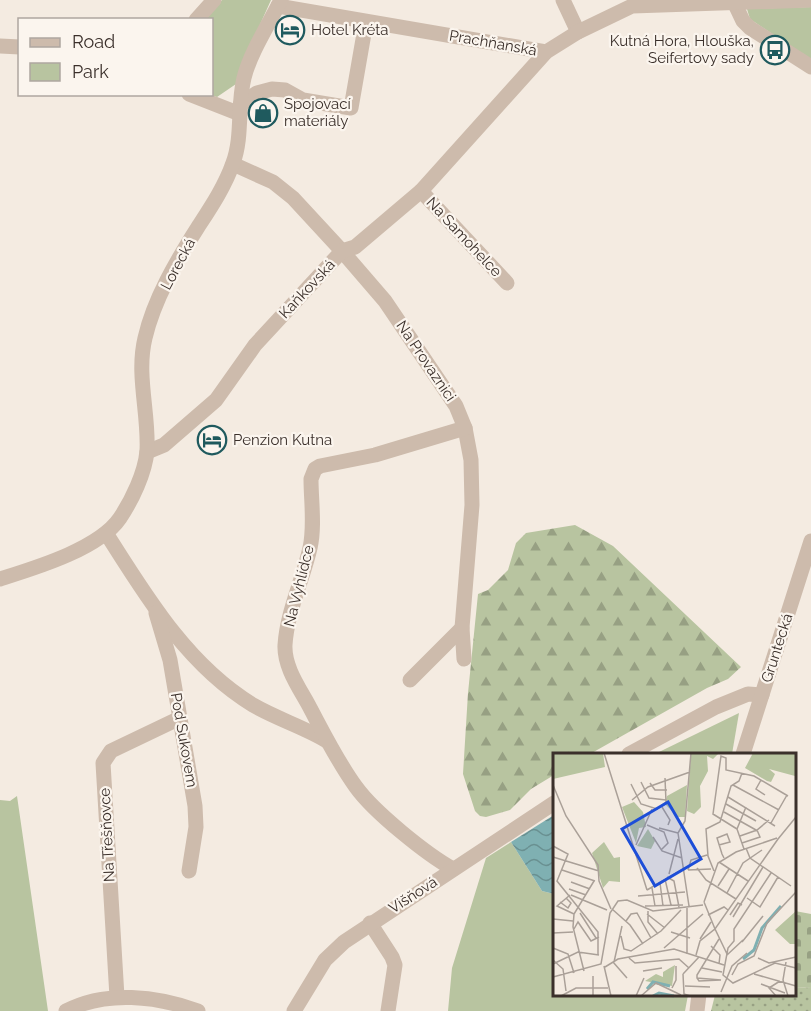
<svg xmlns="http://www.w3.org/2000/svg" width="811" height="1011" font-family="Raleway,sans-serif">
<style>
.green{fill:#b8c4a0}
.forest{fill:url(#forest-firs)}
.cemetery{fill:url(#cemetery-stones)}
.garden{fill:url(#garden-dots)}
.water{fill:url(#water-waves)}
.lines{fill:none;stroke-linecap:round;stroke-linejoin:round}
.minor{stroke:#cdbbac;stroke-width:15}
.labels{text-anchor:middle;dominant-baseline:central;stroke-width:4.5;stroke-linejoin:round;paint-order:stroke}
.poi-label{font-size:15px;fill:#3b302b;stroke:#fbf5ee;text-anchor:start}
.street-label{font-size:15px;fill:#3b302b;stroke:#fbf5ee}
.inset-river{fill:none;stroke:#7fb0b2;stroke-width:3}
.inset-road{fill:none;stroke:#aaa098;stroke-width:1.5}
.view{fill:#1d4ed8;fill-opacity:0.15;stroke:#1d4ed8;stroke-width:3}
.inset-edge{fill:none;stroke:#3b302b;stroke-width:3}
</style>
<defs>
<pattern id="forest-firs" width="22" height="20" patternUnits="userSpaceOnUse" patternTransform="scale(1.5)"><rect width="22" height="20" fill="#b8c4a0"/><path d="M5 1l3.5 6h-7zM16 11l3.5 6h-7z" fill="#97a083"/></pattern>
<pattern id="cemetery-stones" width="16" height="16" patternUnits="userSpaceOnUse" patternTransform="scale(1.5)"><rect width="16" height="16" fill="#b8c4a0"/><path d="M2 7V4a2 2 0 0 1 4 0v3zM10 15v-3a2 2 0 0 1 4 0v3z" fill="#97a083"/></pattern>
<pattern id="garden-dots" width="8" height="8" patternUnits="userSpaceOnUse" patternTransform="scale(1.5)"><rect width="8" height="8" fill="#b8c4a0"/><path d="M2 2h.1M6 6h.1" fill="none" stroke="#97a083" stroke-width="1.8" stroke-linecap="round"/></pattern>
<pattern id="water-waves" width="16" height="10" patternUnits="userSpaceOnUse" patternTransform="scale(1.5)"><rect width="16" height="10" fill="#7fb0b2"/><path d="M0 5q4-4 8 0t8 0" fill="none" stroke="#699091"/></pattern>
</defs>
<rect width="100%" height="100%" fill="#f4ebe1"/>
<g class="green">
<polygon points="222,0 271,0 241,67 236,84 217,97 211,95 212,20 205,20"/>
<polygon points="811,7 811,60 750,19 747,9"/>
<polygon points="739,713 732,754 661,754 659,752"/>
<polygon points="17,796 48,1011 0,1011 0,800 10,801"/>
<polygon points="511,842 542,891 554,894 554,994 688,995 685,1011 448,1011 452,968 486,858"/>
</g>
<polygon class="forest" points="575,525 613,546 741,667 728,679 707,688 590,754 554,754 554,775 531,789 510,810 486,817 480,816 475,811 463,774 468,693 478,594 488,590 508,570 516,543 526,533"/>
<polygon class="cemetery" points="795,911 811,914 811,988 795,987"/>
<polygon class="garden" points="795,987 811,988 811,1011 711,1011 715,995 794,994"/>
<polygon class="water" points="554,815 554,894 542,891 511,842"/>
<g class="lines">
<g class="minor">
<polyline points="563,0 578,32"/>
<polyline points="734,2 743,21 750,28 811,67"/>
<polyline points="278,6 546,52"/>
<polyline points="196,20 214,0"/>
<polyline points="0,46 20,47"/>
<polyline points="189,94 240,114"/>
<polyline points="240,105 257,93 272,89 285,90 303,100 351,108 366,22"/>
<polyline points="233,164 273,182 293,198 342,251 385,301 456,406 465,428 471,460 472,505 462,628 464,659"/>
<polyline points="421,191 507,283"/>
<polyline points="147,452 164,445 216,400 255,345 342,251 355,247 421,191 546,52 578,32 632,6 811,0"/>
<path d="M106,533C146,596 187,665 253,705C277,719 304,727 327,741"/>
<path d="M0,579C35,568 99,549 120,518C132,500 145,473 147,451C149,413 136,375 145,338C154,299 177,260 198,227C211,207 225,186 233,163C243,136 237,106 244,78C250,53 269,24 281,0"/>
<polyline points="156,613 170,660 195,806 196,827 189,871"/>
<polyline points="410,680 462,628"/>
<polyline points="629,754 716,707 748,694 762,695"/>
<polyline points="743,754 811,541"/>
<path d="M453,869C426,854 374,812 356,787C337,761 323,732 308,704C298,686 284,666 285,645C287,612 303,579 310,548C315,526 311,501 311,479L315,469L320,466L375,455L465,428"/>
<polyline points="370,923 392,957 395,965 388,1011"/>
<polyline points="117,997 103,763 111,751 180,718"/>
<path d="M66,1011C106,990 157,996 198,1011"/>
<polyline points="294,1011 325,960 344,942 554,803"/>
<polyline points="697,1011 699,994"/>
</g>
</g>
<defs>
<g id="hotel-ring" transform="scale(1.5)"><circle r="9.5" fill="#fbf5ee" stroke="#1f5a5e" stroke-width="1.5"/><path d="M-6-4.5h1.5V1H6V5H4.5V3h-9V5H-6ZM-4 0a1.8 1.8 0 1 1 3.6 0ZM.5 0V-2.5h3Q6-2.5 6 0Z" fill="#1f5a5e"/></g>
<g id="bus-ring" transform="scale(1.5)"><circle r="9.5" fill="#fbf5ee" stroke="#1f5a5e" stroke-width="1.5"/><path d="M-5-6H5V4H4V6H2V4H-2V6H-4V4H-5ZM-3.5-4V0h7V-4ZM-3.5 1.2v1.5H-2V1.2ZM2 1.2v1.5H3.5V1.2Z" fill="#1f5a5e"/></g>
<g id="shop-ring" transform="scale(1.5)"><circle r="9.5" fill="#fbf5ee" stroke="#1f5a5e" stroke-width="1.5"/><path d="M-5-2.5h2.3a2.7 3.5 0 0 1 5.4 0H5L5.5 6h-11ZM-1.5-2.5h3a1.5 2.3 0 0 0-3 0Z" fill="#1f5a5e"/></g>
</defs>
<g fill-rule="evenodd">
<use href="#hotel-ring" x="290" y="30"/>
<use href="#bus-ring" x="775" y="50"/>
<use href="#shop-ring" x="263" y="113"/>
<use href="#hotel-ring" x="212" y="440"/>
</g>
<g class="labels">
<g class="poi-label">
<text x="311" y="30">Hotel Kréta</text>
<text x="754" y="41" text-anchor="end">Kutná Hora, Hlouška,<tspan x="754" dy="17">Seifertovy sady</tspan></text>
<text x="284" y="104">Spojovací<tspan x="284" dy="17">materiály</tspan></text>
<text x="233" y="440">Penzion Kutna</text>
</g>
<g class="street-label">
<text transform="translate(493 43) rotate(10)">Prachňanská</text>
<text transform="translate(464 237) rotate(47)">Na Samohelce</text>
<text transform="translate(178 264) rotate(-62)">Lorecká</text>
<text transform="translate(307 289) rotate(-47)">Kaňkovská</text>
<text transform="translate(426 361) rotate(56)">Na Provaznici</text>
<text transform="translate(299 586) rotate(-76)">Na Vyhlídce</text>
<text transform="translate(777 648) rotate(-72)">Gruntecká</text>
<text transform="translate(184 740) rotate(80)">Pod Sukovem</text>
<text transform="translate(107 835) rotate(-93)">Na Třešňovce</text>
<text transform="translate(413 895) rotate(-33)">Višňová</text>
</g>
</g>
<g transform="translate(553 753)">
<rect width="243" height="243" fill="#f4ebe1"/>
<path d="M0,0H50L52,14L0,26ZM200,0H243L242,23L216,16L222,21L218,29L214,28L192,15ZM134,32L132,64H125L112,51L114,43ZM81,49L90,59L93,74L86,75L83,90L69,54ZM243,158V191H237L222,177ZM122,212L119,233L92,228L103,221L110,224V219Z" fill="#b8c4a0"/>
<path d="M95,76L102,88L98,96L84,93Z" fill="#b8c4a0"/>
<path d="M51,89L61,105L67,104V129L56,128L50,135L39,100Z" fill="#b8c4a0"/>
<path d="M138,0H172V1L166,0L160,6L154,3L155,18L147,33L148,54L141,61L134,58Z" fill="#b8c4a0"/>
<path class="inset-river" d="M190,206L201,197L209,175L228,153M94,236L100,229L117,233M100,243L106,240L121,243"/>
<path class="inset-road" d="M51,0L94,137M208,27L203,36L212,42M88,29L96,45L113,47M97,30L102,37H114M78,31L88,51L104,56L113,49L112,25M0,32L13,63L45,112L46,128L58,156M180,32L226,57M175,44L222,73M79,47L95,34L137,19M173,51L203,68M109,54L117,67L115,72M171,59L203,77M218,70L234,42M94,72L111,79L115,90L108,97M106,75L125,80M184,76L160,61L168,3L173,5V17L201,23L235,43M125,80L132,68L138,0M125,80L136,153M187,83L204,77L216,67M100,84L109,98L129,105M225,86L243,64M189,90L207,84L204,77M83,92L99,56M166,92L177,89L174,81L164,85L169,101L171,105M0,93L15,101L4,128L45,179V202M193,95L197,105L238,133M191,96L184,76L193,54M0,104L46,118M166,109L195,128M144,115L153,127L183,146M9,117L42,128M135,117L138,107L154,102M135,117L158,116M161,118L155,103L153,76L167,69L178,33L186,28L189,20M218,120L181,176V188L175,195L170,222L180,230L222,210L243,215M116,121L125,86M114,124L121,128L126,154M112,126L118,152M18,129L37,136M107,130L110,153M165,133L176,116M99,135L102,153M16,136L33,142M94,137L132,115M174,140L190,110L209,97M17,142L4,153L21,161M18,142L54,157M85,143L132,139M194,145L207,154L225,124M7,149L15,155L18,150L13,145M151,149L165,110L183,99L224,85M151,149L162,176L225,86M92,153L130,152M134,155V201M59,156L77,172L90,191M95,158V169L105,181M27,160L43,185M94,161L112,175M155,162L171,154L175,157M177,162L185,150L189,152M180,164L210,114M0,166L20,168M73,168L78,161L84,160L98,185M21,176L25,169L38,188L46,184M118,179L137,185M0,180L20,179M68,183L71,196L78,198L108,178L128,157M147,186L158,169M189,189L210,163M158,193L167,202L166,211M0,195L15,201L21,220M111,195L150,161M143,202L147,188L162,176L174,201M174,202L190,187M76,205L82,210L126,206L136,215M205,205L216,210L243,204M0,207L10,216L13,238M60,209L74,225M61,209L69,173M233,209L230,227L235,243M0,211L25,199L46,202M51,213L58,243M52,214L65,206L121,196L171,212M149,215L169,219M31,218L20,174L21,161L41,128M90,218L109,215M130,221L131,241L137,243M130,221L146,204M201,221L243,233M179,222L185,211L201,203L214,170L243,139M40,223V243M0,224L48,211L57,160L65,148L74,147L100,158L150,152M144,225L168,227L146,228L144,225V222L166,186M208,231L232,240M132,233L157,234M119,235L123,227V213M168,239L179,213L194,200M8,243L23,235H55M83,243L91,225M88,243L103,230L128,242M223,243L216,235L227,228"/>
<path class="view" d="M115,49L148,106L102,133L69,76Z"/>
<rect width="243" height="243" class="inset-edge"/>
</g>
<rect x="18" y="18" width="195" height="78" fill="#fbf5ee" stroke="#aea6a0" stroke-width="1.5"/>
<rect x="30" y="38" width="30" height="9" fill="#cdbbac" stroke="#aea6a0" stroke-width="1.5"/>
<text x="72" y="48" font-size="18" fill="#3b302b">Road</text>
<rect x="30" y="63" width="30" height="18" fill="#b8c4a0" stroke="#aea6a0" stroke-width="1.5"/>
<text x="72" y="78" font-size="18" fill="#3b302b">Park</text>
</svg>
